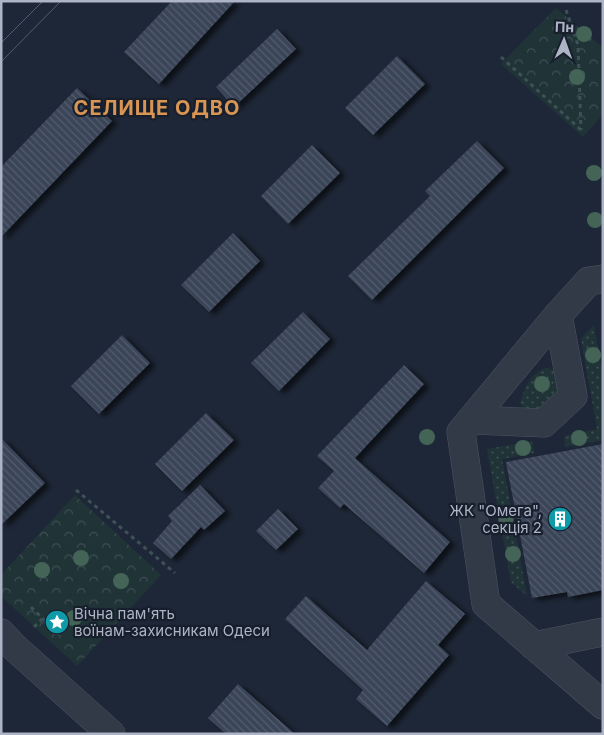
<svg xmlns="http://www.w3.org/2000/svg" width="604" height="735" font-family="Inter,sans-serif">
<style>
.grass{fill:url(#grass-dots)}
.park{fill:url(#park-crowns)}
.building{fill:url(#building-back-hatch);filter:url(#shadow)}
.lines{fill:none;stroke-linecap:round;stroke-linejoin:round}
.minor-casing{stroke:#4d5463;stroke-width:29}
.path{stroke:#3e5156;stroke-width:3;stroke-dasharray:4 4;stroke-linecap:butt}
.minor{stroke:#323a48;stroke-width:28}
.tram{stroke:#535d6f;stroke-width:1}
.tree{fill:#446457}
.labels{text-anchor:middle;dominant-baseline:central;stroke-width:4.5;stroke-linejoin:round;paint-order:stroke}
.poi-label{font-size:15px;fill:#acb4c5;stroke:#181f2c;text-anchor:end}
.district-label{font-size:20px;font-weight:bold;letter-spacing:1px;fill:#d89554;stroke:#181f2c}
</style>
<defs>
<pattern id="grass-dots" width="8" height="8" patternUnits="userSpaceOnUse" patternTransform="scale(1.25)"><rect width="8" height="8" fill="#203438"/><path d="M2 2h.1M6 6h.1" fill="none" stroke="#3e4f53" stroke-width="1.8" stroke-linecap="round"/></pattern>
<pattern id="park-crowns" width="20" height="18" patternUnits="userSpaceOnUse" patternTransform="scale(1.25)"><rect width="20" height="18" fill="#203438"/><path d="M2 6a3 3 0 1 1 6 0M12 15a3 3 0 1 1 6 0" fill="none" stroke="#3e4f53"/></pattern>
<pattern id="building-back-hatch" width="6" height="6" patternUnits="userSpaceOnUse" patternTransform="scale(1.25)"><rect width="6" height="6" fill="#3a4558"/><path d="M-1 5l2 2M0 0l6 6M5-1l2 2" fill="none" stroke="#545d6e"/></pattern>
<filter id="shadow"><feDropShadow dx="5.5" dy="3" stdDeviation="2.5" flood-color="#0009"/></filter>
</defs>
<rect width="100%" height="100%" fill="#1e2737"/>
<g class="grass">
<polygon points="594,325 603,378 603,440 565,447 564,436 597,429 581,339"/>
<path d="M546,368L553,370L558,377L560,393C548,406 541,411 524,409L520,403C524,388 531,373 546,368Z"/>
<polygon points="532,441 534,453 502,459 527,596 511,582 487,449"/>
</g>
<g class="park">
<polygon points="556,8 603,48 603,114 583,137 501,64"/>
<polygon points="75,495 161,575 77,666 1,596 1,575"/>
</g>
<g class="building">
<polygon points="172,1 235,1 159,84 124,52"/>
<polygon points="277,29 296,49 234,107 216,87"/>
<polygon points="397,56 425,84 373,135 345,108"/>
<polygon points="77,88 112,121 1,237 1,167"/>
<polygon points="477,141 504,168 372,300 348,276 430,196 425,191"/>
<polygon points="312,145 340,173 288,224 261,196"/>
<polygon points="233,233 260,261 209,312 181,285"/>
<polygon points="303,312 330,339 279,391 251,363"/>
<polygon points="122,335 150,363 99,414 71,386"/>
<polygon points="404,365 424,384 355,458 450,542 424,573 344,504 340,508 318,488 334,471 317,456"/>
<polygon points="206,413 234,440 182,491 155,464"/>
<polygon points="1,438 45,483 1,525"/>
<polygon points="603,444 603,590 568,597 567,592 532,598 506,462"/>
<polygon points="200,485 225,511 204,530 201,527 171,559 153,543 172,521 168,516"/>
<polygon points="278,509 298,529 276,550 256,531"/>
<polygon points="426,581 465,614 438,645 449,655 387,726 356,699 363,690 285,619 306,596 367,650"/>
<polygon points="238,684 295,734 226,734 208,718"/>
</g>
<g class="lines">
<g class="minor-casing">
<g id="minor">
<polyline points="603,279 589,281 558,315 461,432 486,604 603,705"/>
<polyline points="471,420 544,423 573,396 558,315"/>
<polyline points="1,633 14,647 111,734"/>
<polyline points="534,646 603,632"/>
</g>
</g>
<g class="path">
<polyline points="566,10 578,45 581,130"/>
<polyline points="501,57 581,130"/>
<polyline points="76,490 175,573"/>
<polyline points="31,607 54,630"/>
<polyline points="34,627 42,619"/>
</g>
<use href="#minor" class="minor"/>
<g class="tram">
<polyline points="1,43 43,1"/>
<polyline points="1,62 61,1"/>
</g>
</g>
<g class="tree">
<circle cx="584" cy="34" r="8"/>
<circle cx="577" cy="77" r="8"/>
<circle cx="594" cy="173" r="8"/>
<circle cx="595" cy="220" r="8"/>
<circle cx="593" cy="355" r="8"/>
<circle cx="542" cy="384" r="8"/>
<circle cx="427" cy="437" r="8"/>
<circle cx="579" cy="438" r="8"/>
<circle cx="523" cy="448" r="8"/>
<circle cx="506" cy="518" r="8"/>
<circle cx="513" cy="554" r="8"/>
<circle cx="81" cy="558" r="8"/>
<circle cx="42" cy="570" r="8"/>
<circle cx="121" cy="581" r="8"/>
<circle cx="74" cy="618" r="8"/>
</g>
<defs>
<g id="building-disc" transform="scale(1.25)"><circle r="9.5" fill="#0f9aa8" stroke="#181f2c"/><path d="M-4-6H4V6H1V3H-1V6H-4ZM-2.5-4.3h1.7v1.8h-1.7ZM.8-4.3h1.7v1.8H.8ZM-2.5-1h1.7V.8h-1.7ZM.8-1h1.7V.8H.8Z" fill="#fff"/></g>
<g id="sight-disc" transform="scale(1.25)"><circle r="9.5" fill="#0f9aa8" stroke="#181f2c"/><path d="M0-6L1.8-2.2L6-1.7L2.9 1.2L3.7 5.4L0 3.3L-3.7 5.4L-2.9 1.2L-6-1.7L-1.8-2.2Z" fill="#fff"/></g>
</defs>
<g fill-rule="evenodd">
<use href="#building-disc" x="560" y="519"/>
<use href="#sight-disc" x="57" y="622"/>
</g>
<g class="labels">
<g class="poi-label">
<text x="542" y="510">ЖК "Омега",<tspan x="542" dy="17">секція 2</tspan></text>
<text x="74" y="613" text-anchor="start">Вічна пам'ять<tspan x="74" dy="17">воїнам-захисникам Одеси</tspan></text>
</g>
<g class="district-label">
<text x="157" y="108">СЕЛИЩЕ ОДВО</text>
</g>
</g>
<rect width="604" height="735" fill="none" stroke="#acb4c5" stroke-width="5"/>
<g transform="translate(564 40) rotate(2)" stroke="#181f2c" stroke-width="4" paint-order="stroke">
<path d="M0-4L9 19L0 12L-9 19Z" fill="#acb4c5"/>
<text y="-8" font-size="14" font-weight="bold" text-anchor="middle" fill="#acb4c5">Пн</text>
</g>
</svg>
